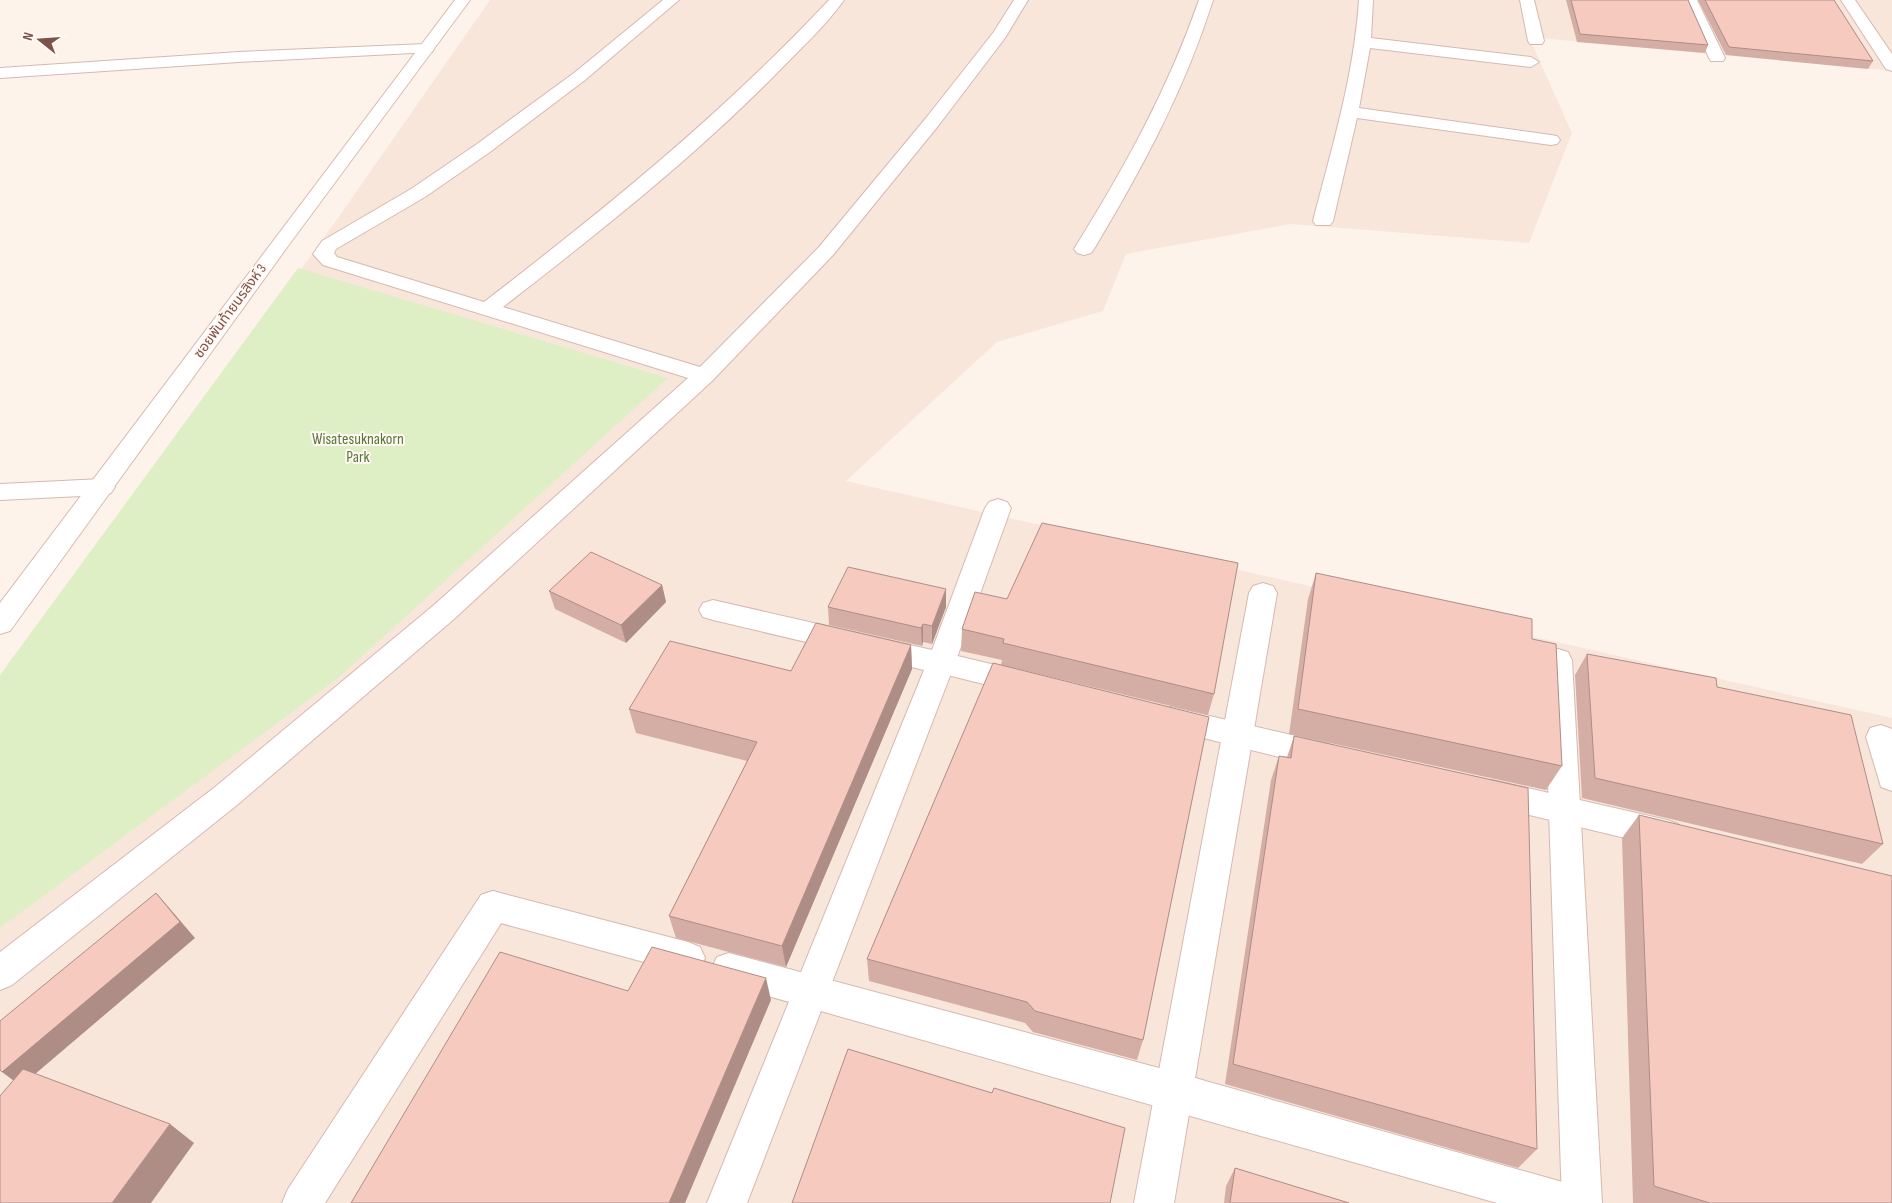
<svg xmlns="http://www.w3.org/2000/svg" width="1892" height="1203" font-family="'Sofia Sans Condensed','Noto Sans Thai',sans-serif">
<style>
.residential{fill:#f9e6db}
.green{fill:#deefc6}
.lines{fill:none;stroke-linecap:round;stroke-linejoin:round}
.lane-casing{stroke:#d5b9b0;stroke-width:2}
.street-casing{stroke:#d5b9b0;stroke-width:2}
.secondary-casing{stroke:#dbbaaf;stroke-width:2}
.lane{fill:#fff;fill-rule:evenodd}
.street{fill:#fff;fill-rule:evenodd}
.secondary{fill:#fff;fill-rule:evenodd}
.wall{fill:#d4aea4}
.shaded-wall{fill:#ad8d86}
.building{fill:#f7cabf;stroke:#ad8d86}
.labels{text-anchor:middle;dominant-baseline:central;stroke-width:4;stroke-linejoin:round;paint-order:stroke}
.far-street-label{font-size:14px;fill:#7d5249;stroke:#fff8f3}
.park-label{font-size:16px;fill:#58773b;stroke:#fff8f3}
</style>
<rect width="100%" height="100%" fill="#fef3ea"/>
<polygon class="residential" points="490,0 1892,0 1892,71 1529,37 1572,133 1529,243 1291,224 1126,254 1103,311 997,342 846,481 1892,718 1892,1203 0,1203 0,688 340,215"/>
<polygon class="green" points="298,268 668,378 337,679 0,928 0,675"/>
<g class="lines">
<g class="lane-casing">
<g id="lane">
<polygon points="426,44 432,46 434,49 432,52 239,62 0,78 0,68 239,52"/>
<polygon points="102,479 111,481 115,487 111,493 102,495 0,500 0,484"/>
<polygon points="941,652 1024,672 1034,675 1039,683 1034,691 1024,694 931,671 927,663 931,655"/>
<polygon points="1171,707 1326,743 1337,747 1341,756 1337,765 1326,769 1160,727 1156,719 1160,711"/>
<polygon points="1492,780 1667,820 1678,824 1683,834 1678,844 1667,848 1492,806 1481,802 1476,793 1481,784"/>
<polygon points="493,891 688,942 700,947 705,958 700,969 688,974 493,921 481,917 476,906 481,895"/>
<polygon points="729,953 1174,1072 1566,1183 1580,1189 1586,1203 1497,1203 729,985 717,981 711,969 717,957"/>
</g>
</g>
<g class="street-casing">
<g id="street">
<path d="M663,0H679L585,80L490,152L425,197L336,249L334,253L337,257L484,302C606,208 724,112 829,0H844C825,27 798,51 775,75C691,160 597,234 503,307L700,367L819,247L926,118L993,33L1014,0H1028L1005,38L938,126L833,255L712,381L454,619L237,805L12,985L0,990V952L215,787L434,605L688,378L323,265L313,254L322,241L411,189L477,144L574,73Z"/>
<path d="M1199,0H1213C1185,89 1142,169 1094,249L1091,253L1084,255L1077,253L1074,249C1124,169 1168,89 1199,0Z"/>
<path d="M1359,0H1373L1371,38L1531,57L1539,62L1531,67L1370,48L1359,108L1551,135L1557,136L1560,140L1557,144L1551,145L1357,118L1333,221L1330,225H1316L1313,221C1332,147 1354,76 1359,0Z"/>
<polygon points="1520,0 1534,0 1544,41 1542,44 1530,44 1528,41"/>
<polygon points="1683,0 1697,0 1725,58 1723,61 1711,61 1709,58"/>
<polygon points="1841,0 1855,0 1892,54 1892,71 1886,69"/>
<polygon points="998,499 1007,502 1011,508 955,663 747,1203 707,1203 924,670 713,620 703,617 699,610 703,603 713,600 932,650 985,508 989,502"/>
<polygon points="1263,583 1273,586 1277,593 1174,1203 1134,1203 1249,593 1253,586"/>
<polygon points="1558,649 1568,652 1572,660 1602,1203 1562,1203 1544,660 1548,652"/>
<polygon points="1881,725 1892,729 1892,791 1881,787 1866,737 1870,728"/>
<polygon points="493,891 505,895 510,906 505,917 325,1203 282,1203 288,1189 481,895"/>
</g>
</g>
<g class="secondary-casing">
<polygon id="secondary" points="455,0 470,0 288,246 10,631 0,634 0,603"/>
</g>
<use href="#lane" class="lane"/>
<use href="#street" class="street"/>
<use href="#secondary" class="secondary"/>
</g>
<g class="wall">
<polygon points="1566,0 1688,0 1708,45 1705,53 1577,42"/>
<polygon points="1698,0 1834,0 1873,61 1868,69 1726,55"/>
<polygon points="1316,573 1532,639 1562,766 1546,790 1289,734 1308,599"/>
<polygon points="662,585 666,602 626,643 555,609 549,591"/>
<polygon points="975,592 1214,694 1208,715 1001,665 1002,660 961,651 962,629"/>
<polygon points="828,607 946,607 932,644 923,642 922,646 829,625"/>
<polygon points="911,645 912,669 786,967 676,938 669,916 747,761 636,733 629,709 791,671"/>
<polygon points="1587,654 1717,687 1883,844 1862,864 1582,798 1575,675"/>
<polygon points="1209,717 1143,1040 1137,1060 1033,1032 1025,1023 869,981 867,959"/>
<polygon points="1294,736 1537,1149 1518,1168 1225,1084 1271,780 1279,756 1287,757"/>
<polygon points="1639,815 1892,1203 1633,1203 1622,838"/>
<polygon points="1235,1168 1349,1203 1224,1203 1226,1186"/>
</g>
<g class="shaded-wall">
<polygon points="662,585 666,602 626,643 621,625"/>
<polygon points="946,589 946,607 932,644 932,626"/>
<polygon points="923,624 923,642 922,646 921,628"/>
<polygon points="911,645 912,669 786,967 782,946"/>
<polygon points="156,893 171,910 195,938 21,1086 2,1072"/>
<polygon points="766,978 771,1000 685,1203 669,1203"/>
<polygon points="170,1124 194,1143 151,1203 112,1203"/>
</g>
<g class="building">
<polygon points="1571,0 1688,0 1708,45 1580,34"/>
<polygon points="1705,0 1834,0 1873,61 1729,47"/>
<polygon points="1042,523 1238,563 1214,694 1003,643 1004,639 962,629 975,592 1007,599"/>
<polygon points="591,552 662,585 621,625 549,591"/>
<polygon points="848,567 946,589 932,626 923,624 921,628 828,607"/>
<polygon points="1316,573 1532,619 1532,639 1556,644 1562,766 1298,709"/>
<polygon points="816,623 911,645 782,946 669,916 757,742 629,709 670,641 791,671"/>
<polygon points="1587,654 1716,678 1717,687 1851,715 1883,844 1595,778"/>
<polygon points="993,663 1209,717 1143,1040 1035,1011 1027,1002 867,959"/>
<polygon points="1294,736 1528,788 1537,1149 1233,1064 1279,756 1291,758"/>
<polygon points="1639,815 1892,876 1892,1203 1710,1203 1654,1186"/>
<polygon points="156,893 180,922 2,1072 0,1070 0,1021"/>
<polygon points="652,947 766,978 669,1203 351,1203 500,952 628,991"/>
<polygon points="848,1049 992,1093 994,1088 1125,1128 1110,1203 792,1203"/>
<polygon points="23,1069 170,1124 112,1203 0,1203 0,1096"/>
<polygon points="1235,1168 1349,1203 1230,1203"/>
</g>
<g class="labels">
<g class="far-street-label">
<text transform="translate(230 311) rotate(-54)">ซอยพันท้ายนรสิงห์ 3</text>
</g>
<g class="park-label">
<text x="358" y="439">Wisatesuknakorn<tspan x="358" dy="18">Park</tspan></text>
</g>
</g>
<g transform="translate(40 40) rotate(287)" stroke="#fff8f3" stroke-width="4" paint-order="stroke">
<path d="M0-4L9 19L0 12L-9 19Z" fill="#7d5249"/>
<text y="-8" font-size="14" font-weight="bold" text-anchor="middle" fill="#7d5249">N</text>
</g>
</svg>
